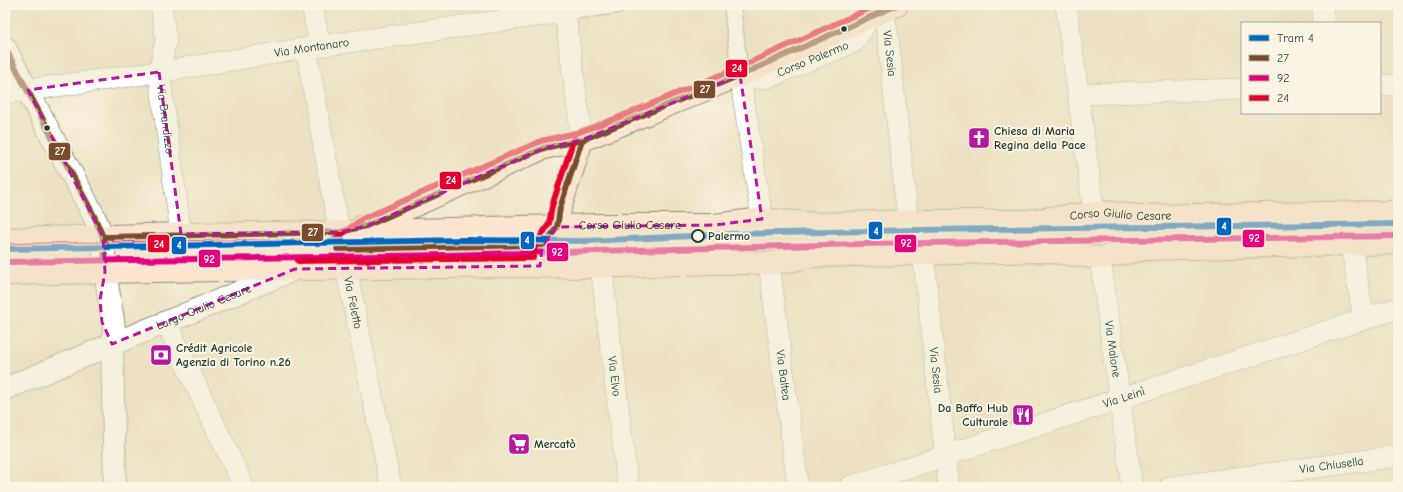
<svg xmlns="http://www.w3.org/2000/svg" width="1403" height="492" font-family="'Comic Neue',sans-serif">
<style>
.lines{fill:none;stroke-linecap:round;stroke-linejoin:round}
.pedestrian-casing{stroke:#86907b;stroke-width:18}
.minor-casing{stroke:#86907b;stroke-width:22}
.tertiary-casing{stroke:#86907b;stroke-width:24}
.secondary-casing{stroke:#86907b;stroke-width:24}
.pedestrian{stroke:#fff;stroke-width:16}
.minor{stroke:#fff;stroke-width:21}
.tertiary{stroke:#fff;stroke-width:22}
.secondary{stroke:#fce5cf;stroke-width:22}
.bus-1-casing{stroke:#fcf5e5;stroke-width:9}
.bus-2-casing{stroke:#fcf5e5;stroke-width:9}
.bus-3-casing{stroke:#fcf5e5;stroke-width:9}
.bus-1{stroke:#7a4b2a;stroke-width:6}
.bus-2{stroke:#e5007d;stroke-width:6}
.bus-3{stroke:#e4002b;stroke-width:6}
.tram-1-casing{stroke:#fcf5e5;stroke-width:9}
.tram-1{stroke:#0065bd;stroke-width:6}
.marked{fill:none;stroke:#b5179e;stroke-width:3;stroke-dasharray:8 5;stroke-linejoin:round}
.bus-dot{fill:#1f3d34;stroke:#fcf5e5;stroke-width:1.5}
.stop-dot{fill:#fcf5e5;stroke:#1f3d34;stroke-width:2}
.labels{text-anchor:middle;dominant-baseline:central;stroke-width:4;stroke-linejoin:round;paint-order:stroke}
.street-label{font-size:12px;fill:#1f3d34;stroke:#fcf5e5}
.poi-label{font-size:12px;font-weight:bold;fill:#1f3d34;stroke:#fcf5e5;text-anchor:start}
.stop-label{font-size:12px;font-weight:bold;fill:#1f3d34;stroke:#fcf5e5;text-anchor:start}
.line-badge{stroke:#fcf5e5;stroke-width:1.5}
.badge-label{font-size:11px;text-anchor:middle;font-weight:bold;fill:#fff}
</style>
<rect width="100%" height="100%" fill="#fcf5e5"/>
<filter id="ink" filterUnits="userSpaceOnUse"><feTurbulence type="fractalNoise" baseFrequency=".025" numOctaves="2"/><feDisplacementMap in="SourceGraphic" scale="8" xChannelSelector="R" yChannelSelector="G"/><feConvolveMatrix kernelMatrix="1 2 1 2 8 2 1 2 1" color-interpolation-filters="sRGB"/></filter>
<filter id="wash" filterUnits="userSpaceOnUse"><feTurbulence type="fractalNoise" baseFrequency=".012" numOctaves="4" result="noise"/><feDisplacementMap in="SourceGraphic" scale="16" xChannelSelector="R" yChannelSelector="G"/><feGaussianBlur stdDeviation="0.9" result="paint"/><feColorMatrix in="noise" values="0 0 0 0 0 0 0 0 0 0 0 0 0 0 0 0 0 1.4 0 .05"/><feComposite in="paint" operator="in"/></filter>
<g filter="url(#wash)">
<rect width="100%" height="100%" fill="#ece2c2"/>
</g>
<g filter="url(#ink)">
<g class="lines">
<g class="pedestrian-casing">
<g id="pedestrian">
<polyline points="732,5 740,75"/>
<polyline points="565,12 619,5"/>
</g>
</g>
<g class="minor-casing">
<g id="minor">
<path id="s1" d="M161,5L166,40L159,72L181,234"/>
<polyline points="312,5 320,46"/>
<polyline points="564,5 582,140"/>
<path id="s2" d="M883,5L888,37L908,221"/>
<polyline points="1066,5 1094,212"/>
<polyline points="1323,5 1323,23"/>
<path id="s3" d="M306,48L343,253L391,487"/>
<path id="s4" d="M743,74L759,78H766L854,42L870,17"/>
<polyline points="740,75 762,219"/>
<polyline points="1380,85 1398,85"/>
<path id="s5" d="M5,93L159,72L306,48L565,12"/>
<polyline points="1079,94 1242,89"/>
<polyline points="1351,245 1364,319"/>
<path id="s6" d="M923,253L949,487"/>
<path id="s7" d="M1100,258L1132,487"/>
<path id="s8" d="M769,263L798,487"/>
<path id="s9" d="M601,266L628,487"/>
<polyline points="168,323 175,341 244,487"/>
<path id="s10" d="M849,487L1398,308"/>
<path id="s11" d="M1170,487L1398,456"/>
</g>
</g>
<g class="tertiary-casing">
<g id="tertiary">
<polyline points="5,48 94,216 103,237 105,272 113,320 114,331 112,344 115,487"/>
<path id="s12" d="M5,389C101,348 198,310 295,269"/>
</g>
</g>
<g class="secondary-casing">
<g id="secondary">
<polyline points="363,226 384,219 544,148 582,140 620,125 743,74 897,5"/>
<path id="s13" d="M5,239L181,234L340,232L599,225H715L762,219L816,224L908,221H1027L1103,212L1138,216L1390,212L1398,211"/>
<polyline points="540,266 542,248 557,227 560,208 582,140"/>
<polyline points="5,274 151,271 520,266 585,267 716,263 769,263 789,261 811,256 1046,251 1100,258 1146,249 1398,243"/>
</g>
</g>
<use href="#pedestrian" class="pedestrian"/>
<use href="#minor" class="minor"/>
<use href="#tertiary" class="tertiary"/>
<use href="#secondary" class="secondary"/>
<g class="bus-1-casing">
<g id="bus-1">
<polyline points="5,48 94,216 103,237 105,258"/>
<polyline points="103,237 340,232 366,226 544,148 582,140 743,74 897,5"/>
<polyline points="545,245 557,227 560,208 582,140"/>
<polyline points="337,249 545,245"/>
</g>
</g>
<g class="bus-2-casing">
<polyline id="bus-2" points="5,262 443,255 862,244 1398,236"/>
</g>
<g class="bus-3-casing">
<g id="bus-3">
<polyline points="5,246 333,241 362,219 541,141 580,132 617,118 740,67 877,5"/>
<polyline points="298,261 533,258 535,245 549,224 552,206 574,138"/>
</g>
</g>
<use href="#bus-1" class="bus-1"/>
<use href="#bus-2" class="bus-2"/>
<use href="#bus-3" class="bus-3"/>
<g class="tram-1-casing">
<polyline id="tram-1" points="5,249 462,240 586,241 734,234 916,230 1398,224"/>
</g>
<use href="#tram-1" class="tram-1"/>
</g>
</g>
<path d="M0 0H1403V492H0ZM159,72L181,234L340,232L366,226L544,148L582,140L740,75L762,219L715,225L557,227L542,248L540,266L295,269L112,344L102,322L100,300L105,272L103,237L28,90Z" fill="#ece2c2" fill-opacity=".55" fill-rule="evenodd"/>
<path class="marked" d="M159,72L181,234L340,232L366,226L544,148L582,140L740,75L762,219L715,225L557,227L542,248L540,266L295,269L112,344L102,322L100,300L105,272L103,237L28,90Z"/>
<defs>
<g id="church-square" transform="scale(1.15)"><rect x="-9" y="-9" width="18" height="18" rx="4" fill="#b5179e" stroke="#fcf5e5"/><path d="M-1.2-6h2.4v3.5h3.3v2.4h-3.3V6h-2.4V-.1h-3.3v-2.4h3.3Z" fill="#fff"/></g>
<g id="bank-square" transform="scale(1.15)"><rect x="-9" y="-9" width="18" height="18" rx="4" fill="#b5179e" stroke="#fcf5e5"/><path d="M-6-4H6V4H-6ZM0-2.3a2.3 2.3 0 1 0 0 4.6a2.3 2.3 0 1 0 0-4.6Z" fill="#fff"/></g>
<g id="restaurant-square" transform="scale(1.15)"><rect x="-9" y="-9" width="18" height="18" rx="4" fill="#b5179e" stroke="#fcf5e5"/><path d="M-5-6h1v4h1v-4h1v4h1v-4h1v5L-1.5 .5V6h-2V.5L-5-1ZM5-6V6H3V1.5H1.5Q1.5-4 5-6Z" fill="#fff"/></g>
<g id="supermarket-square" transform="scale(1.15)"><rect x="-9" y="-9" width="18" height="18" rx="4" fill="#b5179e" stroke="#fcf5e5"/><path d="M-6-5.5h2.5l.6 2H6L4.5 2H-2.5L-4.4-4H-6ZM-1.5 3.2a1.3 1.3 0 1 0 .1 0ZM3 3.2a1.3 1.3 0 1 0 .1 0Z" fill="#fff"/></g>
</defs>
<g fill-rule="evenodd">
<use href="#church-square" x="979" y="138"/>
<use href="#bank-square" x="161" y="355"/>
<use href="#restaurant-square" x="1023" y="415"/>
<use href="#supermarket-square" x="519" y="444"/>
</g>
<g class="bus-dot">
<circle cx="844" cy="29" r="3.5"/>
<circle cx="47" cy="128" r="3.5"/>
</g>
<circle class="stop-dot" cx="698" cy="236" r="6"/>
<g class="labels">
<g class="street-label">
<text stroke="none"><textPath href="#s5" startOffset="310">Via Montanaro</textPath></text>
<text stroke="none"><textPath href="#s2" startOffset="49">Via Sesia</textPath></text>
<text stroke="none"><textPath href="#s4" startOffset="74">Corso Palermo</textPath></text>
<text stroke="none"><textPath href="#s1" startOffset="116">Via Brandizzo</textPath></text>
<text stroke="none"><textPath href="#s13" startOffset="1117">Corso Giulio Cesare</textPath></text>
<text stroke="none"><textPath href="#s13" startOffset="625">Corso Giulio Cesare</textPath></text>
<text stroke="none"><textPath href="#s3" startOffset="259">Via Feletto</textPath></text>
<text stroke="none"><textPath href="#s12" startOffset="215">Largo Giulio Cesare</textPath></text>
<text stroke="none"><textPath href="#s7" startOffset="92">Via Malone</textPath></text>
<text stroke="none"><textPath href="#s6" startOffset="118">Via Sesia</textPath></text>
<text stroke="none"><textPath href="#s8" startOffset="113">Via Baltea</textPath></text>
<text stroke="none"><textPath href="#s9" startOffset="111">Via Elvo</textPath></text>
<text stroke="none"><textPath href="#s10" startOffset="289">Via Leinì</textPath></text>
<text stroke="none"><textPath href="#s11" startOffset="163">Via Chiusella</textPath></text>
</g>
<g class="poi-label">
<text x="994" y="131">Chiesa di Maria<tspan x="994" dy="14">Regina della Pace</tspan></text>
<text x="176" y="348">Crédit Agricole<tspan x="176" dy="14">Agenzia di Torino n.26</tspan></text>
<text x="1008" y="408" text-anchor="end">Da Baffo Hub<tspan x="1008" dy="14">Culturale</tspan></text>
<text x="534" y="444">Mercatò</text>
</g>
<g class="stop-label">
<text x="708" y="236">Palermo</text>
</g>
</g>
<g class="line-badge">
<rect x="725" y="59" width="23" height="19" rx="4" fill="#e4002b"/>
<rect x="693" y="80" width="23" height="19" rx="4" fill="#7a4b2a"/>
<rect x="48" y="142" width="23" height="19" rx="4" fill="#7a4b2a"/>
<rect x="439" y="171" width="23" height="19" rx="4" fill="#e4002b"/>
<rect x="1216" y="217" width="16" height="19" rx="4" fill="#0065bd"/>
<rect x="868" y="221" width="15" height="19" rx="4" fill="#0065bd"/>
<rect x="301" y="223" width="23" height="19" rx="4" fill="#7a4b2a"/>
<rect x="1242" y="229" width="23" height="19" rx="4" fill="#e5007d"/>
<rect x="520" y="231" width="15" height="19" rx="4" fill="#0065bd"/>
<rect x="894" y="234" width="23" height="19" rx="4" fill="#e5007d"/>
<rect x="147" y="234" width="23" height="19" rx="4" fill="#e4002b"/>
<rect x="171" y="236" width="16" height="19" rx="4" fill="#0065bd"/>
<rect x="546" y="242" width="23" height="20" rx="4" fill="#e5007d"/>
<rect x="198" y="249" width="23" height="19" rx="4" fill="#e5007d"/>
</g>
<g class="badge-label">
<text x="737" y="72">24</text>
<text x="705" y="93">27</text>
<text x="60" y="155">27</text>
<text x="451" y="184">24</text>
<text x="1224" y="230">4</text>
<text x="876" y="235">4</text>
<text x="313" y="236">27</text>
<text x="1254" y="242">92</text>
<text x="527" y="244">4</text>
<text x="906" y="247">92</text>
<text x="159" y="248">24</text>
<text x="179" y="249">4</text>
<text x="557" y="256">92</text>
<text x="209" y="263">92</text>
</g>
<rect width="1403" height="492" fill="none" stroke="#fcf5e5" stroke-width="20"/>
<rect x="1241" y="22" width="140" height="92" fill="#fcf5e5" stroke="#a4ab9e"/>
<rect x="1249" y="35" width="20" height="6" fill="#0065bd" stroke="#a4ab9e"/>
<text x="1277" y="42" font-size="12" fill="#1f3d34">Tram 4</text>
<rect x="1249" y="55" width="20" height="6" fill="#7a4b2a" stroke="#a4ab9e"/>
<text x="1277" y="62" font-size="12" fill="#1f3d34">27</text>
<rect x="1249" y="75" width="20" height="6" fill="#e5007d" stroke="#a4ab9e"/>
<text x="1277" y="82" font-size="12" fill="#1f3d34">92</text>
<rect x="1249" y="95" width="20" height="6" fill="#e4002b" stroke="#a4ab9e"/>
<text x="1277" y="102" font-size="12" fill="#1f3d34">24</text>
</svg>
